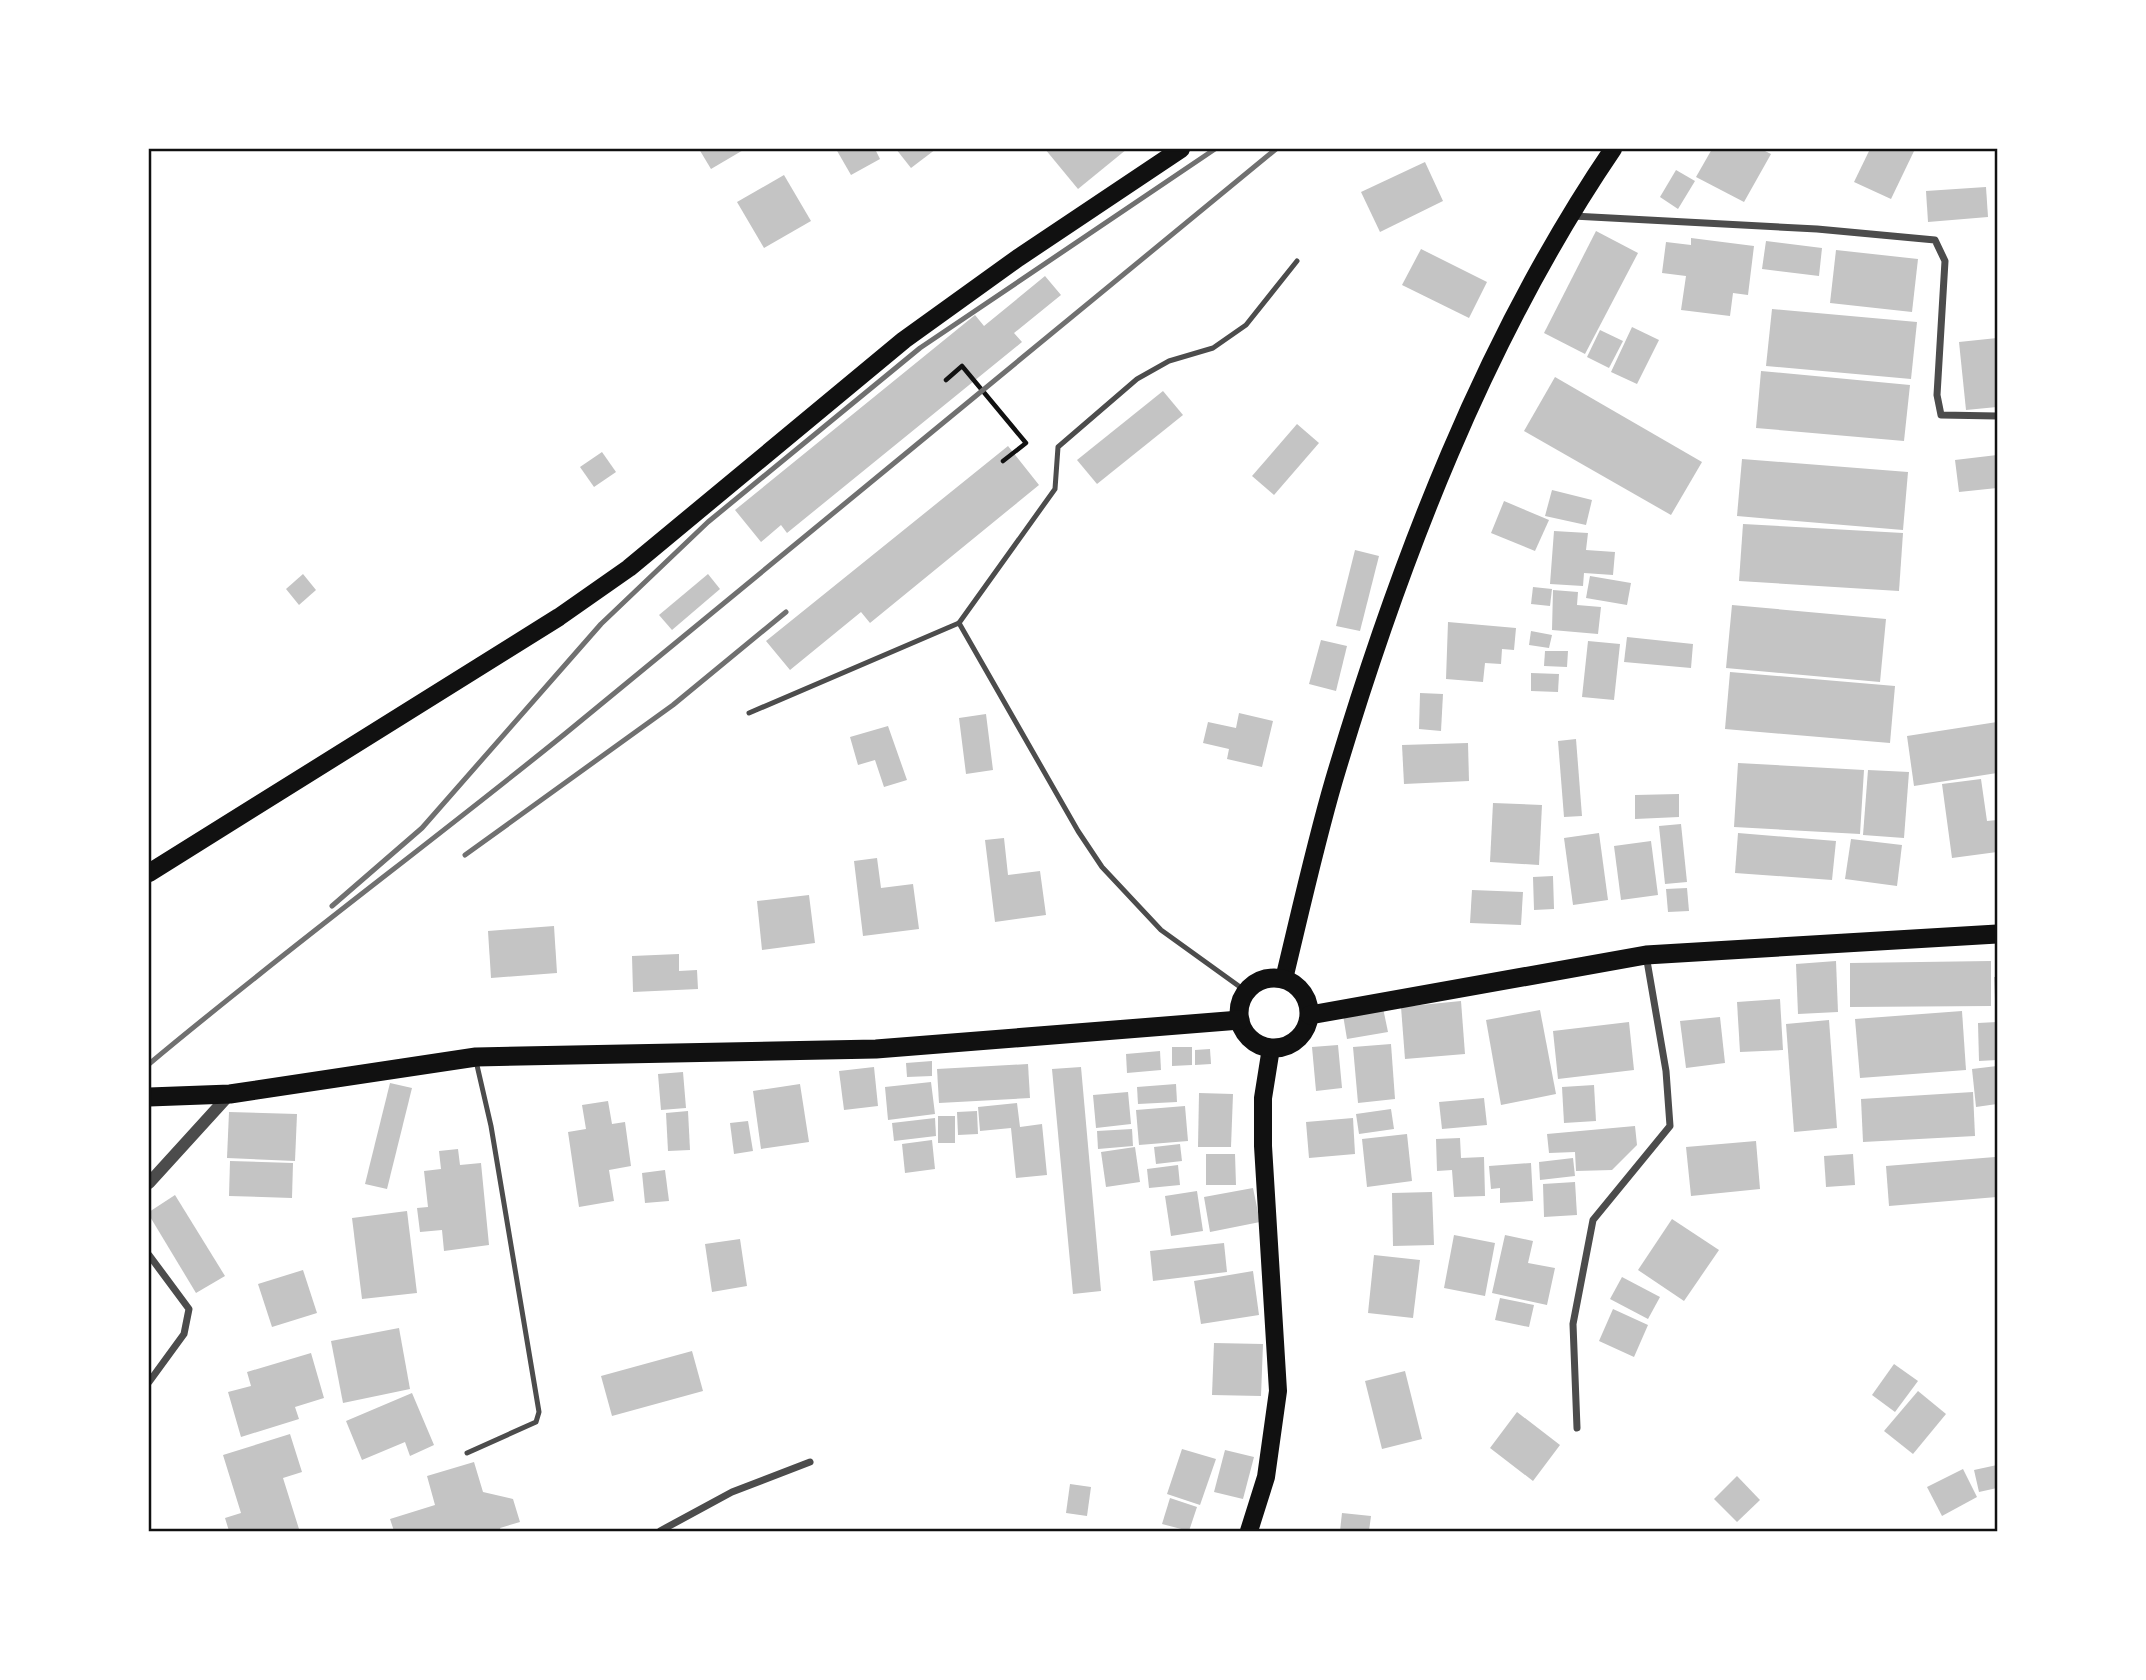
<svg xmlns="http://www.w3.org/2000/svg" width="2146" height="1680" font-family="Cabin,sans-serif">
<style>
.building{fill:#c4c4c4}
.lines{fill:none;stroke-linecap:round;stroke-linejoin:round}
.path{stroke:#111;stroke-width:4.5}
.service{stroke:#4c4c4c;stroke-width:5}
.minor{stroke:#4c4c4c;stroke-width:7}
.tertiary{stroke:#4c4c4c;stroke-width:12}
.primary{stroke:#111;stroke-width:18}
.trunk{stroke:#111;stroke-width:19}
.rail{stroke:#707070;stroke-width:5}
.neatline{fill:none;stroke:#111;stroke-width:2.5}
</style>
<rect width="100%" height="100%" fill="#fff"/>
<g class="building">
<polygon points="699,149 745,149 711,169"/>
<polygon points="836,149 875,149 880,159 851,175"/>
<polygon points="896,149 936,149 911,168"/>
<polygon points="1045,149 1127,149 1078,189"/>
<polygon points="1712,149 1761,149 1771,154 1744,202 1696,177"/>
<polygon points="1870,149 1915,149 1891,199 1854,182"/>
<polygon points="1425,162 1443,201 1380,232 1361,192"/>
<polygon points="1676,170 1695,181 1678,209 1660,197"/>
<polygon points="784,175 811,221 764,248 737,202"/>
<polygon points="1986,187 1988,217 1928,222 1926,191"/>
<polygon points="1596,231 1638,253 1585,354 1544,333"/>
<polygon points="1691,238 1754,246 1748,295 1733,293 1730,316 1681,310 1686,276 1662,273 1666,242 1691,245"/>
<polygon points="1766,241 1822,248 1819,276 1762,269"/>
<polygon points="1421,249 1487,282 1469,318 1402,285"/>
<polygon points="1836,250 1918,259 1912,312 1830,303"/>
<polygon points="1045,276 1061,295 1014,333 1022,342 787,533 781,525 761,542 735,510 975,315 984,326"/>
<polygon points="1772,309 1917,322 1911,379 1766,366"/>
<polygon points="1632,327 1659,340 1637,384 1611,372"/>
<polygon points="1600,330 1623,341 1609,368 1587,357"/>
<polygon points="1997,338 1997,407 1966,410 1959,342"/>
<polygon points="1761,371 1910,385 1904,441 1756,428"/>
<polygon points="1555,377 1702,462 1671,515 1524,431"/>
<polygon points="1163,391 1183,415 1097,484 1077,460"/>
<polygon points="1297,424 1319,443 1274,495 1252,476"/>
<polygon points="1008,446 1039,485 870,623 861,612 790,670 766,641"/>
<polygon points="602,452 616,472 594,487 580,467"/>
<polygon points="1997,455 1997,488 1959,492 1955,460"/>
<polygon points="1742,459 1908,472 1903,530 1737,516"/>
<polygon points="1552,490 1592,500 1586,525 1545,516"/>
<polygon points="1504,501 1549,520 1535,551 1491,533"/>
<polygon points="1743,524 1903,533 1899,591 1739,581"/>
<polygon points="1554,531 1588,533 1586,550 1615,552 1613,575 1584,573 1583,586 1550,584"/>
<polygon points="1355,550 1379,556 1360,631 1336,626"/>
<polygon points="303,574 316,590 299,605 286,589"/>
<polygon points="708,574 720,589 672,630 659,615"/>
<polygon points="1590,576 1631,583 1627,605 1586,598"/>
<polygon points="1533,587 1552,589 1550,606 1531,604"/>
<polygon points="1553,590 1578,592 1577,605 1601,607 1598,634 1552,630"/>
<polygon points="1732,605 1886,619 1880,682 1726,668"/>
<polygon points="1448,622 1516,628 1514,650 1502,649 1501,664 1485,663 1483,682 1446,679"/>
<polygon points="1531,631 1552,635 1549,648 1529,645"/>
<polygon points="1627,637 1693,644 1691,668 1624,662"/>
<polygon points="1321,640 1347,646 1336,691 1309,684"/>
<polygon points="1588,641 1620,644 1614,700 1582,697"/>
<polygon points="1545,651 1568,651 1567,667 1544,666"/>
<polygon points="1730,672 1895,686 1890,743 1725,729"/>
<polygon points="1531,673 1559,674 1558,692 1531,691"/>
<polygon points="1420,693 1443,694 1441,731 1419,729"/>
<polygon points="1239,713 1273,721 1262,767 1227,759 1229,749 1203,743 1208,722 1236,728"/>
<polygon points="986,714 993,770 966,774 959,718"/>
<polygon points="1997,722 1997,773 1914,786 1907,736"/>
<polygon points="888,726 907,780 884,787 875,760 858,765 850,737"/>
<polygon points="1576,739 1582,816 1564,817 1558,741"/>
<polygon points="1468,743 1469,781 1404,784 1402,745"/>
<polygon points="1738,763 1864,770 1860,834 1734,827"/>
<polygon points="1868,770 1909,772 1904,838 1863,835"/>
<polygon points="1981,779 1987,821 1997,820 1997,852 1952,858 1942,784"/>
<polygon points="1679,794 1679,817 1635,819 1635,795"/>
<polygon points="1493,803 1542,805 1539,865 1490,862"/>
<polygon points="1681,824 1687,882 1665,884 1659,826"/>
<polygon points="1599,833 1608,900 1573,905 1564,838"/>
<polygon points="1738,833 1836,841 1832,880 1735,873"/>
<polygon points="1004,838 1008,875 1040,871 1046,915 995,922 985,840"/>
<polygon points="1851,839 1902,845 1897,886 1845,879"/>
<polygon points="1651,841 1658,895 1621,900 1614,846"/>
<polygon points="877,858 881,888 913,884 919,929 863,936 854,861"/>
<polygon points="1553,876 1554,909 1534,910 1533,877"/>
<polygon points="1687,888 1689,911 1668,912 1666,889"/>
<polygon points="1472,890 1523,892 1521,925 1470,923"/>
<polygon points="809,895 815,943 762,950 757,901"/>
<polygon points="554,926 557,973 491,978 488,931"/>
<polygon points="679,954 679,971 697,970 698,989 633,992 632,956"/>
<polygon points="1836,961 1838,1012 1798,1014 1796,964"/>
<polygon points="1991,961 1991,1006 1850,1007 1850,963"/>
<polygon points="1994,977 1997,977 1997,998 1995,998"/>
<polygon points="1780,999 1783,1050 1740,1052 1737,1002"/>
<polygon points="1461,1001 1465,1054 1405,1059 1401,1007"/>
<polygon points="1383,1008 1388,1032 1347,1039 1343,1015"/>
<polygon points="1540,1010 1556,1094 1501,1105 1486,1020"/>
<polygon points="1962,1011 1966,1070 1860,1078 1855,1019"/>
<polygon points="1720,1017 1725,1063 1686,1068 1680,1021"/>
<polygon points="1829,1020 1837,1128 1794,1132 1786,1024"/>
<polygon points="1629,1022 1634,1070 1558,1079 1553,1031"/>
<polygon points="1997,1022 1997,1060 1979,1061 1978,1023"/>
<polygon points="1391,1044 1395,1099 1358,1103 1353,1047"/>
<polygon points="1338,1045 1342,1088 1316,1091 1312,1047"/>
<polygon points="1172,1047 1192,1047 1192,1065 1172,1066"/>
<polygon points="1210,1049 1211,1064 1195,1065 1195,1050"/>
<polygon points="1160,1051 1161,1070 1127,1073 1126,1054"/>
<polygon points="932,1061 932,1076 907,1077 906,1063"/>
<polygon points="1028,1064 1030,1098 939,1103 937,1069"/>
<polygon points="1997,1066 1997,1104 1976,1107 1972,1069"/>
<polygon points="874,1067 878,1106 844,1110 839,1071"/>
<polygon points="1081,1067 1101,1291 1073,1294 1052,1069"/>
<polygon points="683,1072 686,1108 661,1110 658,1074"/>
<polygon points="931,1082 935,1114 888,1120 885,1087"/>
<polygon points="390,1083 412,1088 387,1189 365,1184"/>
<polygon points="800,1084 809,1142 761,1149 753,1091"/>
<polygon points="1176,1084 1177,1102 1138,1104 1137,1087"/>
<polygon points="1594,1085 1596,1121 1564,1123 1562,1087"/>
<polygon points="1128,1092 1131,1124 1096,1128 1093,1095"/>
<polygon points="1973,1092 1975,1136 1863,1142 1861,1099"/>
<polygon points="1199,1093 1233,1094 1231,1147 1198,1147"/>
<polygon points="1484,1098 1487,1125 1442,1129 1439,1102"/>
<polygon points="608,1101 612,1124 625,1122 631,1166 609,1170 614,1201 579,1207 568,1132 586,1129 582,1105"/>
<polygon points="1017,1103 1020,1127 1042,1124 1047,1175 1016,1178 1011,1128 980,1131 978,1107"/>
<polygon points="1185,1106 1188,1141 1139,1145 1136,1110"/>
<polygon points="1391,1109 1394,1129 1359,1134 1356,1114"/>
<polygon points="688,1111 690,1150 668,1151 666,1113"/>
<polygon points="977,1111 978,1134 958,1135 957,1112"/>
<polygon points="229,1112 297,1114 295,1161 227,1158"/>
<rect x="938" y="1116" width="17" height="27"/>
<polygon points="935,1118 936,1136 894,1141 892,1123"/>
<polygon points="1353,1118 1355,1154 1309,1158 1306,1122"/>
<polygon points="748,1121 753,1151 734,1154 730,1123"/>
<polygon points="1635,1126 1637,1145 1612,1170 1576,1171 1575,1152 1549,1153 1547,1134"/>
<polygon points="1132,1129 1133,1146 1098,1149 1097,1131"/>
<polygon points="1407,1134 1412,1181 1367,1187 1362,1139"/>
<polygon points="1460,1138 1461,1158 1484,1157 1485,1196 1454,1197 1452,1170 1437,1171 1436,1139"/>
<polygon points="932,1140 935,1169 905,1173 902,1144"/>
<polygon points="1756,1141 1760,1189 1691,1196 1686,1147"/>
<polygon points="1180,1144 1182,1161 1156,1164 1154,1147"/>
<polygon points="1135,1147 1140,1182 1106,1187 1101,1152"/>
<polygon points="458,1149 460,1165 481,1163 489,1245 444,1251 442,1230 420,1232 417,1208 428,1207 424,1171 441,1169 439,1151"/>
<polygon points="1206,1154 1235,1154 1236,1185 1206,1185"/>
<polygon points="1853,1154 1855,1185 1826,1187 1824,1156"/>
<polygon points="1995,1157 1997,1197 1889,1206 1886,1166"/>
<polygon points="1573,1158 1575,1176 1540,1180 1539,1162"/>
<polygon points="230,1161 293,1163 292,1198 229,1196"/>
<polygon points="1531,1163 1533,1201 1500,1203 1500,1188 1491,1189 1489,1166"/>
<polygon points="1178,1165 1180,1185 1149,1188 1147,1169"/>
<polygon points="665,1170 669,1201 645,1203 642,1173"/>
<polygon points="1575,1182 1577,1215 1544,1217 1543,1184"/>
<polygon points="1253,1188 1260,1222 1210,1232 1204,1197"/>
<polygon points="1197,1191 1203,1231 1171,1236 1165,1196"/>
<polygon points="1432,1192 1434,1245 1393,1246 1392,1193"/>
<polygon points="175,1195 225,1276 196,1293 149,1215 149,1212"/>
<polygon points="407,1211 417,1293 362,1299 352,1218"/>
<polygon points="1672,1219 1719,1250 1684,1301 1638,1270"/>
<polygon points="1454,1235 1495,1243 1485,1296 1444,1288"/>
<polygon points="1505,1235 1533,1241 1528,1263 1555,1268 1547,1305 1492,1293"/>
<polygon points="740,1239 747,1286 712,1292 705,1244"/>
<polygon points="1224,1243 1227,1272 1153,1281 1150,1251"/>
<polygon points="1374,1255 1420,1260 1413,1318 1368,1313"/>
<polygon points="303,1270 317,1313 272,1327 258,1284"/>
<polygon points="1253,1271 1259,1315 1201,1324 1194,1281"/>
<polygon points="1622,1277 1660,1297 1648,1319 1610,1299"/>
<polygon points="1500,1298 1534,1305 1529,1327 1495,1320"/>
<polygon points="1613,1309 1648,1325 1634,1357 1599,1341"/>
<polygon points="399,1328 410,1389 343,1403 331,1341"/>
<polygon points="1214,1343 1263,1344 1261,1396 1212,1395"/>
<polygon points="692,1351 703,1391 612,1416 601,1376"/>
<polygon points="311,1353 324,1398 295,1407 299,1419 241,1437 228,1392 251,1386 247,1372"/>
<polygon points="1894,1364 1918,1381 1895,1412 1872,1395"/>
<polygon points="1405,1371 1422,1439 1382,1449 1365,1381"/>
<polygon points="1918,1391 1946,1414 1913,1454 1884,1431"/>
<polygon points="412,1393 434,1445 410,1456 405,1442 362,1460 346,1421"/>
<polygon points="1517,1412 1560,1445 1533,1481 1490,1448"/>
<polygon points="290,1434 302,1472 283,1478 299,1529 229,1531 225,1518 241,1513 223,1455"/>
<polygon points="1182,1449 1216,1459 1200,1505 1167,1494"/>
<polygon points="1225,1450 1254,1457 1243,1499 1214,1492"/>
<polygon points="474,1462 483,1492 513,1499 520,1522 500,1528 501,1531 394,1531 390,1519 435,1505 427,1476"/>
<polygon points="1997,1465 1997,1488 1979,1492 1974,1470"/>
<polygon points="1963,1469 1977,1497 1942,1516 1927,1487"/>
<polygon points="1737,1476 1760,1500 1737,1522 1714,1499"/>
<polygon points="1070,1484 1091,1487 1087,1516 1066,1513"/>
<polygon points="1170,1498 1197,1507 1189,1531 1162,1524"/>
<polygon points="1342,1513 1371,1516 1369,1531 1340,1531"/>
</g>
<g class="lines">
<polyline class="path" points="946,380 962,366 1026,443 1003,461"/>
<g class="service">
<polyline points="959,623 1078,831 1102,867 1161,930 1247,992"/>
<polyline points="749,713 959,623 1055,489 1058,447 1137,379 1169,361 1213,348 1246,325 1297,261"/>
<polyline points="467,1453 536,1422 539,1412 491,1126 476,1061"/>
</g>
<g class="minor">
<polyline points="1573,216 1817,229 1935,240 1945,261 1937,395 1941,415 1997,416"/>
<polyline points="149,1255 189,1309 184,1334 149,1382"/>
<polyline points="1577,1428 1573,1324 1593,1220 1670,1126 1666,1071 1646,955"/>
<polyline points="660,1531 732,1492 810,1462"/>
</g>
<polyline class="tertiary" points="149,1183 230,1094"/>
<g class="primary">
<polyline points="149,873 559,617 629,568 904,340 1018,258 1181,149"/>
<path d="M1284,979C1300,913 1315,845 1334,780C1399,562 1485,337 1613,149"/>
<polyline points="1249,1531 1266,1477 1278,1391 1263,1146 1263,1098 1271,1048"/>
</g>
<g class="trunk">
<circle cx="1274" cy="1013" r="35"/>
<polyline points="1310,1015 1646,955 1997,934"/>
<polyline points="149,1097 230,1094 476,1057 876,1049 1240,1020"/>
</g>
<g class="rail">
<polyline points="465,855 673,705 786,612"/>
<polyline points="332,906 422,828 601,624 708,522 920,348 1215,149"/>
<path d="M149,1064C285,950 428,845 566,733C804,540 1038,342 1276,149"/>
</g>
</g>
<rect width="2146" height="1680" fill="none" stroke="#ffffff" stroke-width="301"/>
<rect x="150" y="150" width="1846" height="1380" class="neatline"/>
</svg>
